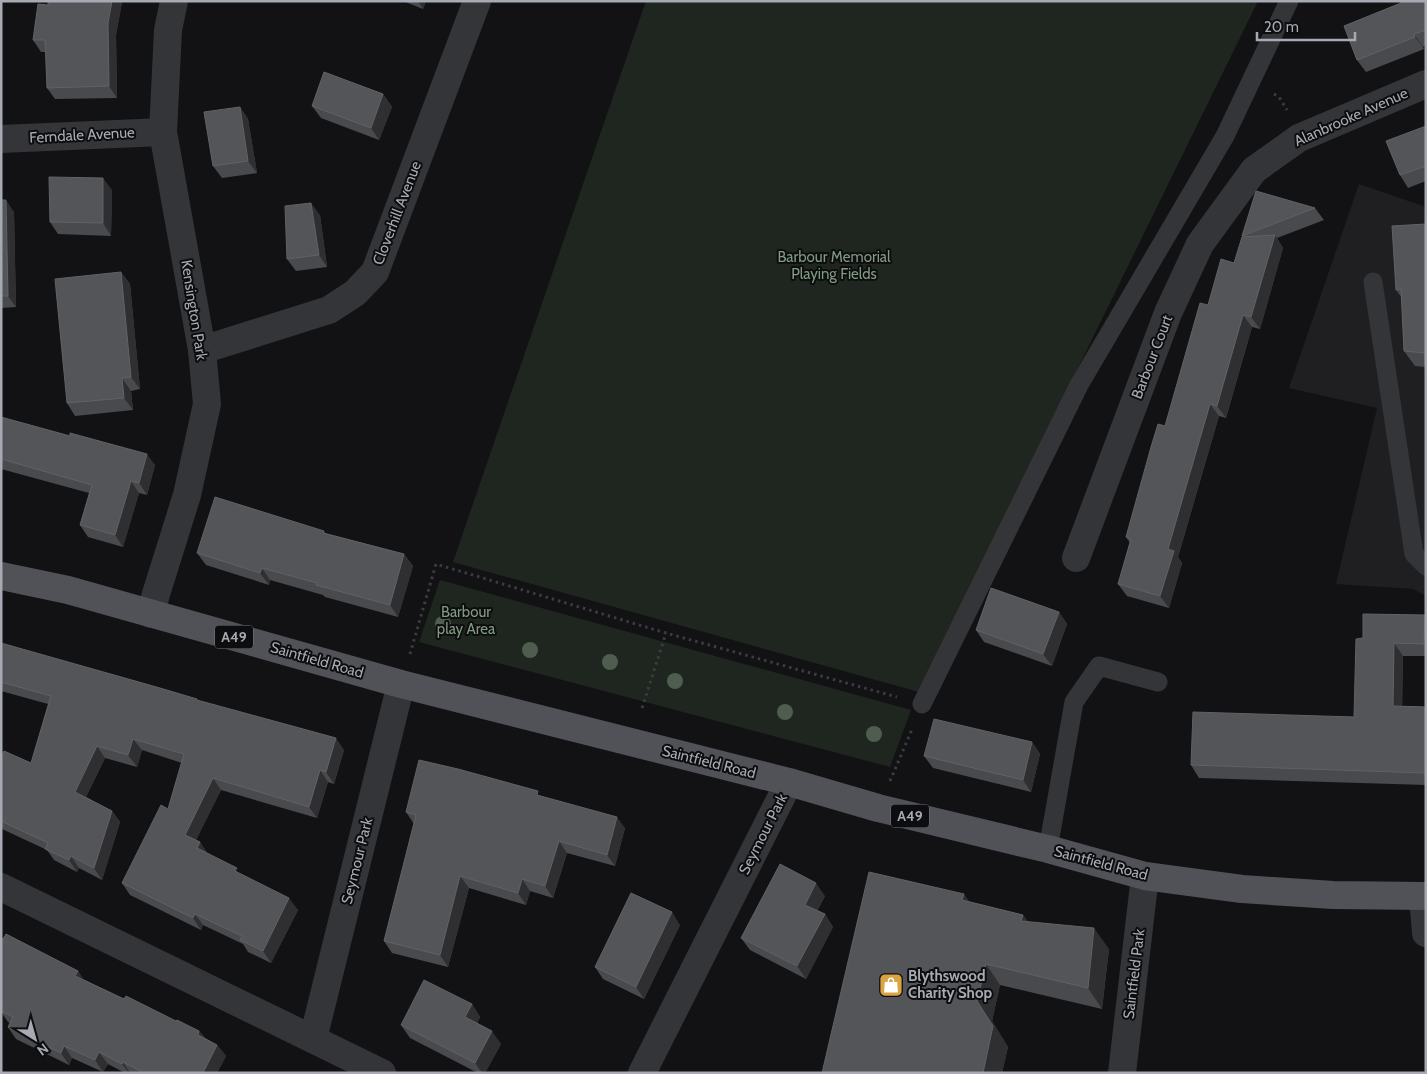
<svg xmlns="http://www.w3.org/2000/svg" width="1427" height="1074" font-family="Cabin,sans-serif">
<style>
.built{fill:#1f1f21}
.green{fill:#1f2620}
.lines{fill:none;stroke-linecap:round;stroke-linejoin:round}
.path{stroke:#3a3c3f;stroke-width:3;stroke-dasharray:2.5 4;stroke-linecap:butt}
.lane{stroke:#343538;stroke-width:19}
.street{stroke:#343538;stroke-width:28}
.primary{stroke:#505257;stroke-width:28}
.tree{fill:#4e5d4f}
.wall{fill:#494a4e}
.shaded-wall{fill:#2f2f32}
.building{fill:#535558;stroke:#606266}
.labels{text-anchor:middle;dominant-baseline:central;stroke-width:4;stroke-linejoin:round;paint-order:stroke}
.shield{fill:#0d0d0f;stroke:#787b81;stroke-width:1}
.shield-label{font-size:14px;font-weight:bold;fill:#a6aab2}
.street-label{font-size:15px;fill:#a6aab2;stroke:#0d0d0f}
.park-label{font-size:15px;fill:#7f9b80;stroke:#0d0d0f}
.poi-label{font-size:15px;font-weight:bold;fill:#a6aab2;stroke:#0d0d0f;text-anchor:start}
</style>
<rect width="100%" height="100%" fill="#121214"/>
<polygon class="built" points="1359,184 1426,207 1426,596 1413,589 1336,584 1377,408 1289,388"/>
<g class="green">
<polygon points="646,1 1258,1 919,692 453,562"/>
<polygon points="440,580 911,710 890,767 419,642"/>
</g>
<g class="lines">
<g class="path">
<polyline points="1274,94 1279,97 1287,110"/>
<polyline points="410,654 436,564 666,633 897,697"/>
<polyline points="642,708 666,633"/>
<polyline points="890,781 913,727"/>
</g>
<g class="lane">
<polyline points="1373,282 1414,554 1426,566"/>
<polyline points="922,704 1079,385 1225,136 1289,1"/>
<polyline points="1048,849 1074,702 1099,666 1158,682"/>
</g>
<g class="street">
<polyline points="1,139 163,132"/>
<polyline points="202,350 329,310 355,293 375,272 477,1"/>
<polyline points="1076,558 1168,313 1200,244 1254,170 1299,138 1426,84"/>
<polyline points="151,614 156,594 187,495 207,404 202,350 163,132 168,30 174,1"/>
<polyline points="1,887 382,1073"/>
<polyline points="1423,896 1426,933"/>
<polyline points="313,1039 401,684"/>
<polyline points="642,1073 789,782"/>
<polyline points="1122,1073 1145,876"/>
</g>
<polyline class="primary" points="1,576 68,590 401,684 789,782 878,808 1048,849 1145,876 1242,889 1333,895 1426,896"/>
</g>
<g class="tree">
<circle cx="443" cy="624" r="8"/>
<circle cx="530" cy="650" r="8"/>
<circle cx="610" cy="662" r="8"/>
<circle cx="675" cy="681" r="8"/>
<circle cx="785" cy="712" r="8"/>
<circle cx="874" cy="734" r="8"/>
</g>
<g class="wall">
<polygon points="403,1 426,1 423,9"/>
<polygon points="1426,1 1426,45 1423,47 1424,49 1366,72 1357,60"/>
<polygon points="122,2 116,35 117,98 55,99 47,88 46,52 41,52 33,40 48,5"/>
<polygon points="383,94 392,107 379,140 321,118 312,106"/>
<polygon points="240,107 248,119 257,173 222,178 213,166"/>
<polygon points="1426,126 1426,181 1408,188 1400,175"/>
<polygon points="112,190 111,236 58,234 50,222"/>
<polygon points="1,200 14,212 16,307 1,308"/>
<polygon points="1315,208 1324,220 1277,238 1283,248 1260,329 1252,327 1226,418 1219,416 1178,557 1182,563 1169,608 1127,596 1118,584 1130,543 1126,537 1208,305 1234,263 1243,237 1242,236"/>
<polygon points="320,215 327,267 296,271 287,259"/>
<polygon points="1426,224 1425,367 1415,366 1404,351 1402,298 1396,290"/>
<polygon points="121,272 130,284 140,389 131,391 133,410 75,416 67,403"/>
<polygon points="1,417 155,465 147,495 139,493 123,547 88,537 80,525 89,493 1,469"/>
<polygon points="324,531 325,533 404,554 413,566 398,617 325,597 323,595 270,580 269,585 206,565 197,553"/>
<polygon points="1059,612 1067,624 1052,666 984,642 976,630"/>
<polygon points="1425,615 1426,616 1426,656 1403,656 1402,706 1426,707 1426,785 1199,778 1191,765 1354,717 1363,638"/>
<polygon points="1,643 198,701 344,750 334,784 328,782 317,818 221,790 196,840 200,842 207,853 298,910 271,963 248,952 243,944 203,925 201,930 130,895 122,883 168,809 182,763 142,750 137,767 105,758 86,797 112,811 120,822 102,880 79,868 77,872 54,860 47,850 2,829 1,827 1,757 31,763 48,704 1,691"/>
<polygon points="1032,742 1040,754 1031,792 933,768 924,756"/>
<polygon points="541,796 625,828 615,866 567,853 553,898 530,891 526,905 469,888 448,967 392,953 384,941 414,824 406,812"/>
<polygon points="825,896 817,911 825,914 833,927 806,979 750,950 741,938"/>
<polygon points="969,902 1023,915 1028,922 1109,949 1102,1009 1000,985 992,1021 1008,1047 1002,1073 822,1073"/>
<polygon points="680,925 644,999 603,979 595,967"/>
<polygon points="1,938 78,971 83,979 124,999 199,1031 205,1038 217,1045 226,1056 217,1073 125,1073 108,1064 103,1072 72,1058 69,1065 16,1039 8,1027 10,1023 8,1022 1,1012"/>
<polygon points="472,1004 480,1017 477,1024 501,1044 485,1073 478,1073 410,1038 401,1025"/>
</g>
<g class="shaded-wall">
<polygon points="112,1 121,1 122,2 116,35 117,98 109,86 108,23"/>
<polygon points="418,1 426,1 423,9"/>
<polygon points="1414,34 1423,47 1424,49 1415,37"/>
<polygon points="383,94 392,107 379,140 371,128"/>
<polygon points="240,107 248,119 257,173 248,161"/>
<polygon points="103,178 112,190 111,236 103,223"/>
<polygon points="6,200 14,212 16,307 8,296"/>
<polygon points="311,203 320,215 327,267 319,255"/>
<polygon points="1275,235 1283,248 1260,329 1251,317"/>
<polygon points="121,272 130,284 140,389 131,377"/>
<polygon points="1243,315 1252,327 1226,418 1217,406"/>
<polygon points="122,378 131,391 133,410 124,398"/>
<polygon points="1210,404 1219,416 1178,557 1182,563 1169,608 1160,596 1168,549"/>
<polygon points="147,454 155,465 147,495 139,483"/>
<polygon points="131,481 139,493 123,547 115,535"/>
<polygon points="404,554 413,566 398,617 390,605"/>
<polygon points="262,568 270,580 269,585 260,573"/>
<polygon points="1059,612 1067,624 1052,666 1043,654"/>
<polygon points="1425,615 1426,616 1426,646 1424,644"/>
<polygon points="1394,643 1403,656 1402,718 1393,706"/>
<polygon points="336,738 344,750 334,784 326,772"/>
<polygon points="133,739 142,750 137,767 128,755"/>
<polygon points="1032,742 1040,754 1031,792 1023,780"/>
<polygon points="97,746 105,758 83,803 75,792"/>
<polygon points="320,770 328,782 317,818 309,807"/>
<polygon points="213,778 221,790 193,846 185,835"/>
<polygon points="112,811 120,822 102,880 94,868"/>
<polygon points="617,817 625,828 615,866 607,855"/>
<polygon points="559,841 567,853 553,898 545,886"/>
<polygon points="200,842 208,854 197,848"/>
<polygon points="71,856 79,868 77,872 69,860"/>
<polygon points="460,876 469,888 448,967 440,955"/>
<polygon points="522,879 530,891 526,905 518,893"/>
<polygon points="816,883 825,896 814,917 805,905"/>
<polygon points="964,894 978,914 962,900"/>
<polygon points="289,898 298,910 271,963 263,951"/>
<polygon points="672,912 680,925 644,999 636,987"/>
<polygon points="195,914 203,925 201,930 193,918"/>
<polygon points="825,914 833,927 806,979 797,966"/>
<polygon points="1023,915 1037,935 1021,921"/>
<polygon points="1094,928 1109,949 1102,1009 1088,988"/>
<polygon points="986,964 1000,985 992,1021 1008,1047 1002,1073 983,1073 977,1001"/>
<polygon points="78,971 86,983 75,976"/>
<polygon points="472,1004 480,1017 474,1030 465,1017"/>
<polygon points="199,1031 208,1043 198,1035"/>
<polygon points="492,1031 501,1044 485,1073 482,1073 475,1063"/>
<polygon points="217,1045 226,1056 217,1073 203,1073"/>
<polygon points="64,1046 72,1058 69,1065 61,1053"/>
<polygon points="99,1052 108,1064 103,1072 95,1060"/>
<polygon points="123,1062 130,1073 129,1073 122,1064"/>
</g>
<g class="building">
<polygon points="48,1 112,1 108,23 109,86 47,88 45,40 33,40 38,4 48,5"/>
<polygon points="1401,1 1426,1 1426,30 1414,34 1415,37 1357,60 1344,26 1401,3"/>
<polygon points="324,72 383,94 371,128 312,106"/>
<polygon points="240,107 248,161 213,166 204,112"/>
<polygon points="1426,126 1426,166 1400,175 1386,141"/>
<polygon points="49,177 103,178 103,223 50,222"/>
<polygon points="1256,191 1315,208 1242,236"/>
<polygon points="1,200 6,200 8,296 1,296"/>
<polygon points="311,203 319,255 287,259 285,206"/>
<polygon points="1426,224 1426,395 1425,353 1404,351 1401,289 1396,290 1392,226"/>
<polygon points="1275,235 1251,317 1243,315 1217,406 1210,404 1168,549 1174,551 1160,596 1118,584 1131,539 1126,537 1151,447 1158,424 1165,426 1200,303 1208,305 1221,259 1234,263 1242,237"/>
<polygon points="121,272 131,377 122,378 124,398 67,403 55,279"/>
<polygon points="1,417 70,436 70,433 147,454 139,483 131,481 115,535 80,525 92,485 1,459"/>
<polygon points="215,497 324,531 323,533 404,554 390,605 316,585 317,583 262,568 260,573 197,553"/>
<polygon points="991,588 1059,612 1043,654 976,630"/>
<polygon points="1363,614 1425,615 1424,644 1394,643 1393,706 1426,707 1426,773 1191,765 1193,712 1354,717 1356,639 1363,638"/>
<polygon points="1,643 160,688 197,699 197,700 336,738 326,772 320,770 309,807 213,778 185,835 200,842 197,848 237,868 235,871 289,898 263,951 240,940 242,936 195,914 193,918 122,883 161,805 168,809 184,754 133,739 128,755 97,746 75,792 112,811 94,868 71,856 69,860 45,849 48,843 1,821 1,757 4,751 31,763 51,696 1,682"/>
<polygon points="934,719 1032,742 1023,780 924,756"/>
<polygon points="419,760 458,769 538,791 537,795 617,817 607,855 559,841 545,886 522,879 518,893 460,876 440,955 384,941 416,815 406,812"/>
<polygon points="780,864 816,883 805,905 825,914 797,966 741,938"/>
<polygon points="869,872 964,894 962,900 1023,915 1021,921 1094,928 1088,988 986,964 977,1001 993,1026 983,1073 822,1073"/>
<polygon points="631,893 672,912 636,987 595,967"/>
<polygon points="6,934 78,971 75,976 124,999 126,996 176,1021 177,1020 199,1031 198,1035 217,1045 203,1073 144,1073 123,1062 122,1064 99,1052 95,1060 64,1046 61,1053 8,1027 13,1017 1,1011 1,1007 3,1003 1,1002 1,938 3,939"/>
<polygon points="424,980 472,1004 465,1017 492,1031 475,1063 401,1025"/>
</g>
<defs>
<g id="shop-square" transform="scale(1.25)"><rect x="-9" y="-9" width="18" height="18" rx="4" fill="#daa444" stroke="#0d0d0f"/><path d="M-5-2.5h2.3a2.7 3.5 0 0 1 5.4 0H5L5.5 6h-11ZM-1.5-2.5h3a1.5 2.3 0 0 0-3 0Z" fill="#fff"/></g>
</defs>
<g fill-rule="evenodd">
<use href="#shop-square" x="891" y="985"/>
</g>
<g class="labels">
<g class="shield">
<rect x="215" y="625.5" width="38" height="23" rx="4"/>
<rect x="891" y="804.5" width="38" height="23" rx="4"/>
</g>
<g class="shield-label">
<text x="234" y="637">A49</text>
<text x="910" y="816">A49</text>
</g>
<g class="street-label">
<text transform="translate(1351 117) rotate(-24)">Alanbrooke Avenue</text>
<text transform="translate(82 135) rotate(-3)">Ferndale Avenue</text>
<text transform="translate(397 213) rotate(-69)">Cloverhill Avenue</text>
<text transform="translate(194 310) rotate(81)">Kensington Park</text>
<text transform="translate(1152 357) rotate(-69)">Barbour Court</text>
<text transform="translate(317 660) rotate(16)">Saintfield Road</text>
<text transform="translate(709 762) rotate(14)">Saintfield Road</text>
<text transform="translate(763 834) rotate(-63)">Seymour Park</text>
<text transform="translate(357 861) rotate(-76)">Seymour Park</text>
<text transform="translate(1101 863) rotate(15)">Saintfield Road</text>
<text transform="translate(1134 974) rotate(-83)">Saintfield Park</text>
</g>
<g class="park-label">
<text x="834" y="257">Barbour Memorial<tspan x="834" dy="17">Playing Fields</tspan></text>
<text x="466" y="612">Barbour<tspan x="466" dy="17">play Area</tspan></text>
</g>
<g class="poi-label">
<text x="908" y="976">Blythswood<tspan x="908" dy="17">Charity Shop</tspan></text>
</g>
</g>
<rect width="1427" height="1074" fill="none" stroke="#a6aab2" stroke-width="5"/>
<g transform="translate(35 1039) rotate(143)" stroke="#0d0d0f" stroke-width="4" paint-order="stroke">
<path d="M0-4L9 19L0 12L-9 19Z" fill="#a6aab2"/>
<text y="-8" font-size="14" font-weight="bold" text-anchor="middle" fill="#a6aab2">N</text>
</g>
<path d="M1257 32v8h98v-8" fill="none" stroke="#a6aab2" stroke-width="2.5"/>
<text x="1264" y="32" font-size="15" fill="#a6aab2" stroke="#0d0d0f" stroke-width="4" paint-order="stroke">20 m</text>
</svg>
